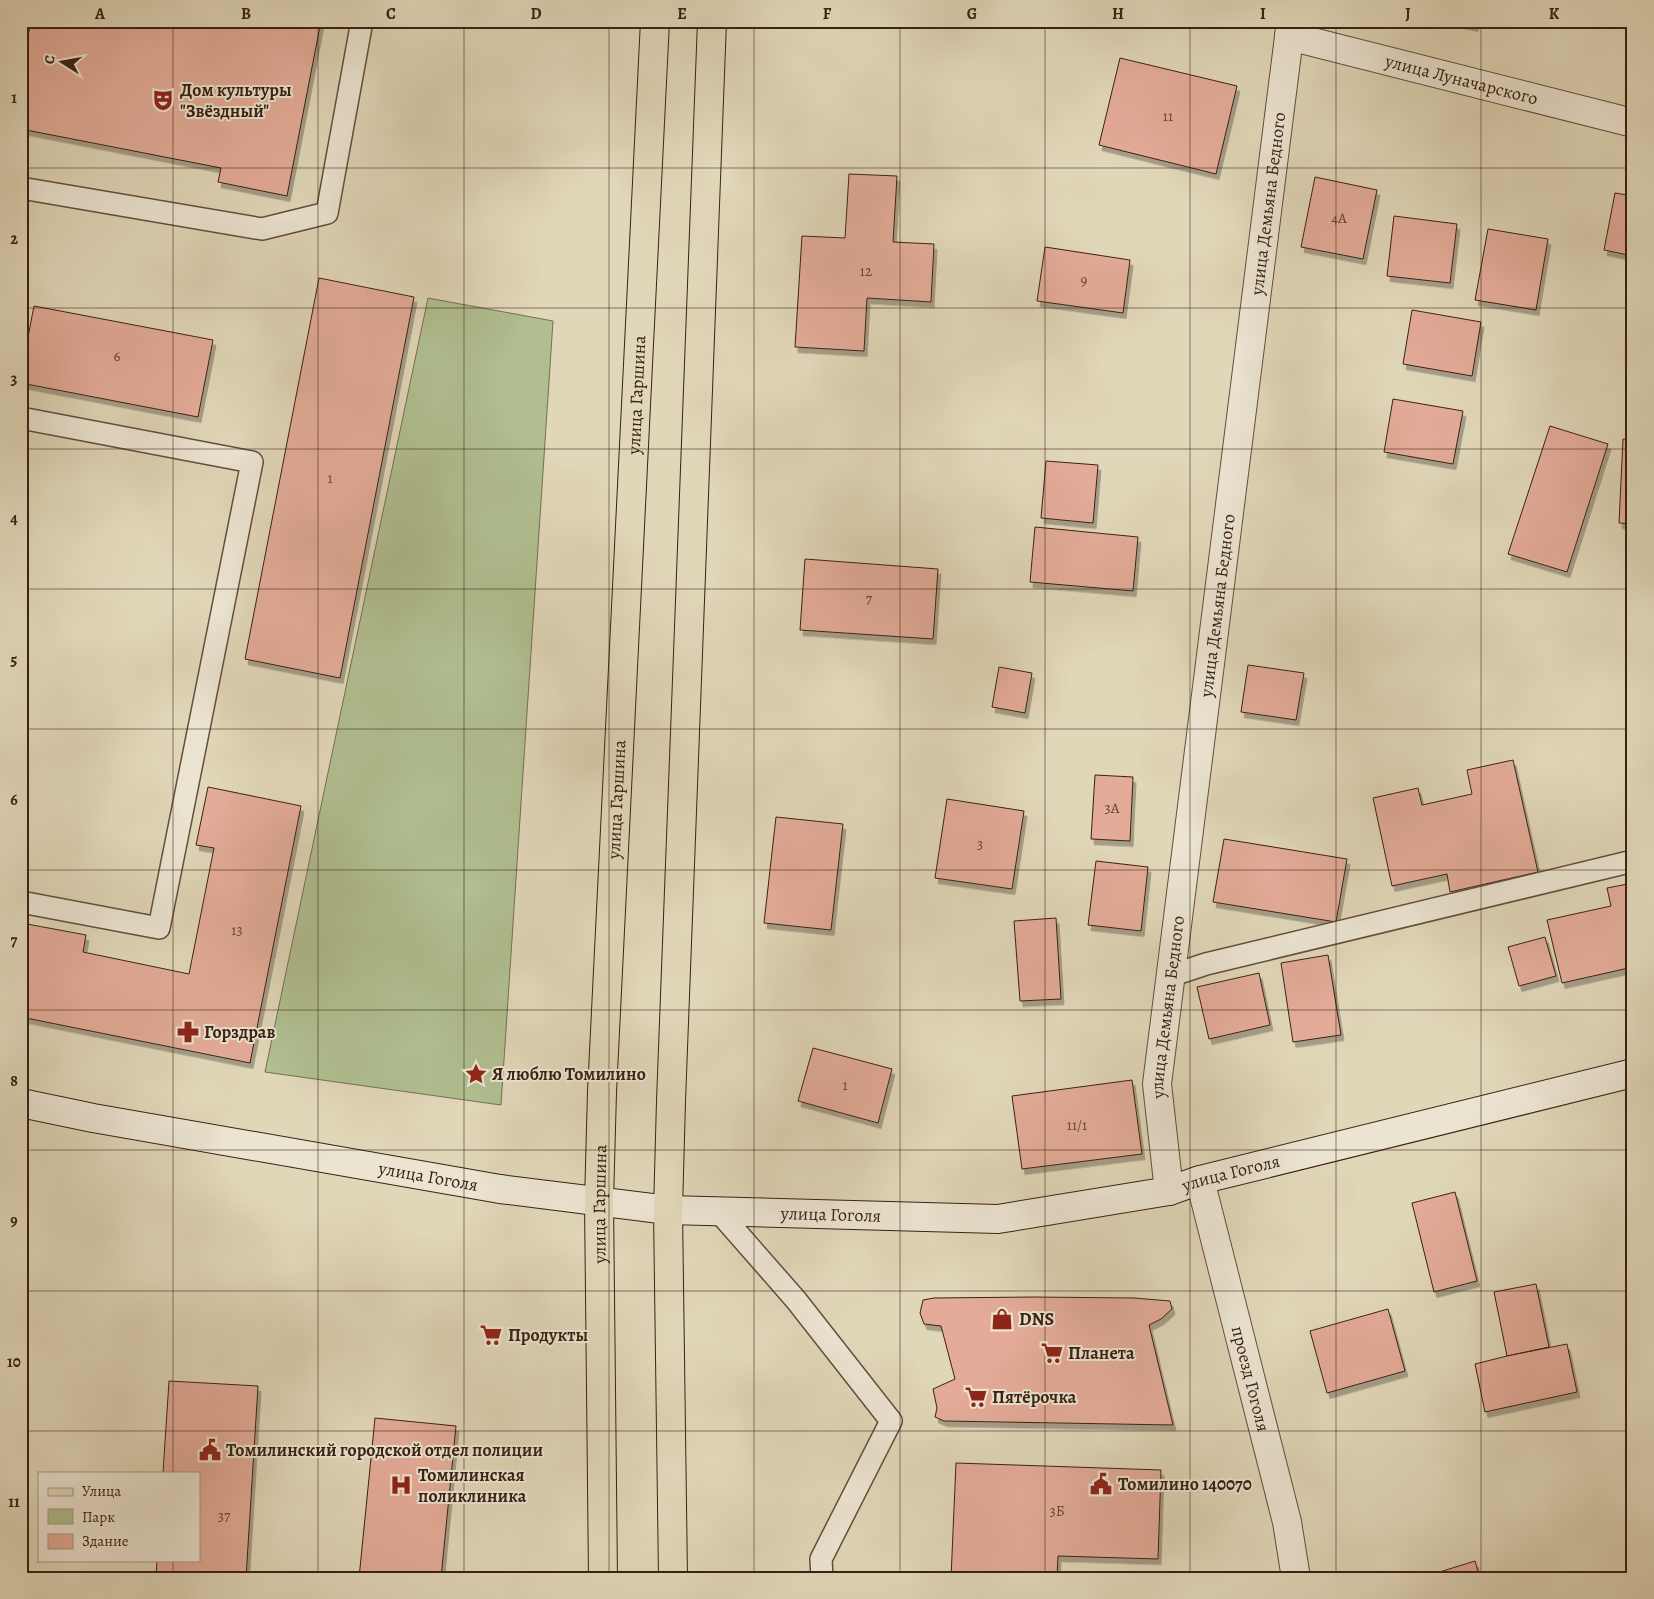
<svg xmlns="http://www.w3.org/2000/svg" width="1654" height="1599" font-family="Alegreya,serif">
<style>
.green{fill:#b0be90;stroke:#747052}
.building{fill:#e3ab98;stroke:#392114;filter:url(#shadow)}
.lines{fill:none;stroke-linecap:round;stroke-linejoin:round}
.lane-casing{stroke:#634e3d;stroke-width:24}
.street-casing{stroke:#634e3d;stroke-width:30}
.secondary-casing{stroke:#392114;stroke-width:30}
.primary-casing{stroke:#392114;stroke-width:30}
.lane{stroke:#ebe4d1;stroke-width:21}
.street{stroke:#ebe4d1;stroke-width:28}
.secondary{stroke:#ebe4d1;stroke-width:28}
.primary{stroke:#e0d6b8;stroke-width:28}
.grid{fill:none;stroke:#392114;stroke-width:1;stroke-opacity:0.55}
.labels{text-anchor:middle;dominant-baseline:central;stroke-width:4;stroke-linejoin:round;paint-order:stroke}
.number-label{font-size:15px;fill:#644435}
.street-label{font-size:18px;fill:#392114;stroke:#ebe4d1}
.poi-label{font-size:18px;font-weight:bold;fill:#392114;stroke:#ebe4d1;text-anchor:start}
.neatline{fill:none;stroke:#392114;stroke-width:2}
.grid-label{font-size:16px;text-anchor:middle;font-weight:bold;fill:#392114}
</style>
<defs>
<filter id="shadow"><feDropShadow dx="3" dy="5.5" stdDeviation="0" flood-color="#0004"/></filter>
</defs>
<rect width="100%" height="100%" fill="#e0d6b8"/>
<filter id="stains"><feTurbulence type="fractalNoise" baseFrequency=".004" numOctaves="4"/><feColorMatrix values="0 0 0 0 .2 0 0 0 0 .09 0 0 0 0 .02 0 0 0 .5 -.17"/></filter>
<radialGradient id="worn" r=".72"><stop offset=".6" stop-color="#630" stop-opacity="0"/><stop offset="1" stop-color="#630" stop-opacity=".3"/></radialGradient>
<polygon class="green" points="428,298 553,321 501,1105 265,1072"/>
<g class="building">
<polygon points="31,21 231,21 248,24 249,21 321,21 287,196 218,182 221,168 21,129 21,71"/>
<polygon points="1451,21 1476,21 1475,26"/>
<polygon points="1120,58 1237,86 1216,174 1099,145"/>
<polygon points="849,174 897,176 893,242 934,244 931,302 867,298 864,351 795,347 802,236 845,238"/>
<polygon points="1315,177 1377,190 1363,259 1301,247"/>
<polygon points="1615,193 1633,196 1633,256 1604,250"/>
<polygon points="1394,216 1457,224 1450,283 1387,276"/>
<polygon points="1488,229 1548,239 1536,310 1475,300"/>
<polygon points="1045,247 1130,260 1123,313 1037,301"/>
<polygon points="319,278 414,297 340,678 245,659"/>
<polygon points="1633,302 1633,333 1626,332"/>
<polygon points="34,306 213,340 198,417 21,383 21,373"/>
<polygon points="1412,310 1481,322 1472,376 1403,364"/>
<polygon points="1393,399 1463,411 1453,464 1384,452"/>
<polygon points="1550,426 1608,444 1567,572 1508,554"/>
<polygon points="1623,439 1633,440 1633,524 1619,523"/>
<polygon points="1046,461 1098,465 1093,523 1041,518"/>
<polygon points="1035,527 1138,537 1133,591 1030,582"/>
<polygon points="805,559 938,569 933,639 800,630"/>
<polygon points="1248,665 1304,673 1296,720 1241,712"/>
<polygon points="999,667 1032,673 1025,713 992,707"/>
<polygon points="1513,760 1538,872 1450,892 1447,874 1392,886 1373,798 1418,788 1422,805 1472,794 1467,770"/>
<polygon points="1095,775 1133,777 1130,841 1091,839"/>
<polygon points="208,787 301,806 250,1063 21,1017 21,952 27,924 86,935 83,952 189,974 214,848 196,845"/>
<polygon points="947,799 1024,811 1012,889 935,878"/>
<polygon points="776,817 843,824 831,930 764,923"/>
<polygon points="1224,839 1347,859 1336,922 1213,902"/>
<polygon points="1096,861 1148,867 1141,931 1088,925"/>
<polygon points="1633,883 1633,967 1562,983 1547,920 1611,906 1607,888"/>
<polygon points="1056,918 1061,999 1020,1001 1014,921"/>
<polygon points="1545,937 1556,976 1519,986 1508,947"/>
<polygon points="1328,955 1341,1035 1293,1042 1281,963"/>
<polygon points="1259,973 1270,1025 1209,1039 1197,987"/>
<polygon points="813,1048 892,1069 878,1123 798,1101"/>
<polygon points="1132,1080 1142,1154 1022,1169 1012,1096"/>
<polygon points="1455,1192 1477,1281 1434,1292 1412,1203"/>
<polygon points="1536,1284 1549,1347 1507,1356 1494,1292"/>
<polygon points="1033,1297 1134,1298 1170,1301 1172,1309 1161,1319 1149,1325 1173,1425 944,1421 935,1417 937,1408 933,1389 955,1379 941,1326 924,1324 920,1313 923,1300 934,1298"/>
<polygon points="1388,1309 1405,1371 1327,1393 1310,1331"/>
<polygon points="1567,1344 1577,1392 1485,1412 1475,1364 1507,1356"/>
<polygon points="169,1381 258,1386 246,1578 156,1578 157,1560 199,1560 199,1473 163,1473"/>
<polygon points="375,1418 456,1426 441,1578 359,1578"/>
<polygon points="956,1463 1161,1470 1158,1559 1058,1556 1057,1578 951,1578"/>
<polygon points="1475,1561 1480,1578 1420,1578"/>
</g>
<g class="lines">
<g class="lane-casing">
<g id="lane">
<polyline points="21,188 262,229 327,213 362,21"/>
<polyline points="21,418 252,462 159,928 21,902"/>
<polyline points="1170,976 1206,964 1633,861"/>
<polyline points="719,1212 796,1300 891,1421 821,1559 822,1578"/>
</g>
</g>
<g class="street-casing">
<g id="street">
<path id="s1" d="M1289,36L1633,123"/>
<path id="s2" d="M1200,1180L1287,1522L1296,1578"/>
<path id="s3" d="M1169,1191L1157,1084L1291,21"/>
</g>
</g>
<g class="secondary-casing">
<g id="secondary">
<path id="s4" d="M21,1103L93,1118L500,1189L668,1210L998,1219L1169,1191L1200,1180L1633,1073"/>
</g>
</g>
<g class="primary-casing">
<g id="primary">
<path id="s5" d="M603,1578L599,1201L602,1092L655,21"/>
<polyline points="673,1578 668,1210 671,1101 712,21"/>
</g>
</g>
<use href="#lane" class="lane"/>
<use href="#street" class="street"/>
<use href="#secondary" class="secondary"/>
<use href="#primary" class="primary"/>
</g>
<path class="grid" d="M173,21V1473M318,21V1578M464,21V1578M609,21V1578M754,21V1578M900,21V1578M1045,21V1578M1190,21V1578M1336,21V1578M1481,21V1578M21,168H1633M21,308H1633M21,449H1633M21,589H1633M21,729H1633M21,870H1633M21,1010H1633M21,1150H1633M21,1291H1633M21,1431H1633M173,1560V1578"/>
<defs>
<g id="theatre-bare" transform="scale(1.725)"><path d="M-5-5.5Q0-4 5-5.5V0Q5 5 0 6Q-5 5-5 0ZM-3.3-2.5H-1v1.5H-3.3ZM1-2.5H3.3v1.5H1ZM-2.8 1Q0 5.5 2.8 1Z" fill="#8f2418" stroke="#ebe4d1" stroke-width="2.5" paint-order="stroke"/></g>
<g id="pharmacy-bare" transform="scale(1.725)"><path d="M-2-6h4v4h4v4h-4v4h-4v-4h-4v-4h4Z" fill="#8f2418" stroke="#ebe4d1" stroke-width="2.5" paint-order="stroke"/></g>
<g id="sight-bare" transform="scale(1.725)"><path d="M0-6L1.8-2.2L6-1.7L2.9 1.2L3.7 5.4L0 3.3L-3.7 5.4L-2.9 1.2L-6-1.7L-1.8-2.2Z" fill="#8f2418" stroke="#ebe4d1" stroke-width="2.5" paint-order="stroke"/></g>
<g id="shop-bare" transform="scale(1.725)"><path d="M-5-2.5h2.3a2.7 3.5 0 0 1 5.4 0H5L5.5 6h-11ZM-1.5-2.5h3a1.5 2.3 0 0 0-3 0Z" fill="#8f2418" stroke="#ebe4d1" stroke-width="2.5" paint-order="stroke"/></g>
<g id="supermarket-bare" transform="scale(1.725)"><path d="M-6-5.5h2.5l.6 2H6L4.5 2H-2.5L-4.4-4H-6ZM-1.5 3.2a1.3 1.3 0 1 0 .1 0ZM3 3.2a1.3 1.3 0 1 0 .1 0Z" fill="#8f2418" stroke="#ebe4d1" stroke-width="2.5" paint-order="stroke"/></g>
<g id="civic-bare" transform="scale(1.725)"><path d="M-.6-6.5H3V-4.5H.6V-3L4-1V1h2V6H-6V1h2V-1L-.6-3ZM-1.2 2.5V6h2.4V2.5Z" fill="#8f2418" stroke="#ebe4d1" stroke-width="2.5" paint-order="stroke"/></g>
<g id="hospital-bare" transform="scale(1.725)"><path d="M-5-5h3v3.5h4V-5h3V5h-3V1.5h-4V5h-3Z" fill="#8f2418" stroke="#ebe4d1" stroke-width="2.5" paint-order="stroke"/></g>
</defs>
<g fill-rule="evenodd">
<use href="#theatre-bare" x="163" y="100"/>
<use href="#pharmacy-bare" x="188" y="1032"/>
<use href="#sight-bare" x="476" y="1074"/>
<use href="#shop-bare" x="1002" y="1319"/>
<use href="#supermarket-bare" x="491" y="1335"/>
<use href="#supermarket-bare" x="1052" y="1353"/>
<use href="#supermarket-bare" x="976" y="1397"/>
<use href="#civic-bare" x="210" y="1450"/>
<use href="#civic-bare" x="1101" y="1484"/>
<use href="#hospital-bare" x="401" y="1485"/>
</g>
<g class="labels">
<g class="number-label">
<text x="1168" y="116">11</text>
<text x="1339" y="218">4А</text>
<text x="866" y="271">12</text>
<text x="1084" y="280">9</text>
<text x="117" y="356">6</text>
<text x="330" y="478">1</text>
<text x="869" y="599">7</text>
<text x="1112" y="808">3А</text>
<text x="980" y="844">3</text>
<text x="237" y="930">13</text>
<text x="845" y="1085">1</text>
<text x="1077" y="1125">11/1</text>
<text x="1057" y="1511">3Б</text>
<text x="224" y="1516">37</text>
</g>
<g class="street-label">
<text stroke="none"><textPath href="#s1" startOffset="178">улица Луначарского</textPath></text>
<text stroke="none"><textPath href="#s3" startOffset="995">улица Демьяна Бедного</textPath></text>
<text stroke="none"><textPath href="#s5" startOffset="1184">улица Гаршина</textPath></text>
<text stroke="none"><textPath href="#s3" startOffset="590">улица Демьяна Бедного</textPath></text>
<text stroke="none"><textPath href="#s5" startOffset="779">улица Гаршина</textPath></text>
<text stroke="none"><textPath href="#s3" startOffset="185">улица Демьяна Бедного</textPath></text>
<text stroke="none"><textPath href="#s4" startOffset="1224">улица Гоголя</textPath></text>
<text stroke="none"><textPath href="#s4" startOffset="414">улица Гоголя</textPath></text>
<text stroke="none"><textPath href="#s5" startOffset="374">улица Гаршина</textPath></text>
<text stroke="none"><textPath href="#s4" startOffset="819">улица Гоголя</textPath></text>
<text stroke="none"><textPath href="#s2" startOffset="205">проезд Гоголя</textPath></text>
</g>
<g class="poi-label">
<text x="180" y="90">Дом культуры<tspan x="180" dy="21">"Звёздный"</tspan></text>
<text x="204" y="1032">Горздрав</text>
<text x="492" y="1074">Я люблю Томилино</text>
<text x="1019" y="1319">DNS</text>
<text x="508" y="1335">Продукты</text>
<text x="1068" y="1353">Планета</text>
<text x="992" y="1397">Пятёрочка</text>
<text x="226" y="1450">Томилинский городской отдел полиции</text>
<text x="418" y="1475">Томилинская<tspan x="418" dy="21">поликлиника</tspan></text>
<text x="1118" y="1484">Томилино 140070</text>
</g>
</g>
<rect width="1654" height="1599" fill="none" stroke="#e0d6b8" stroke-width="55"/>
<rect x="38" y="1472" width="162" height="90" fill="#ebe4d1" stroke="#a49685"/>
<rect x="48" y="1488" width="25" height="8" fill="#e0d6b8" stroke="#a49685"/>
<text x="82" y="1496" font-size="15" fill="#392114">Улица</text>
<rect x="48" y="1509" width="25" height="15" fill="#b0be90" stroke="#a49685"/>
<text x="82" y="1522" font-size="15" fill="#392114">Парк</text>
<rect x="48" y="1534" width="25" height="15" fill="#e3ab98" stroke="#a49685"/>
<text x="82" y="1546" font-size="15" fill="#392114">Здание</text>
<g transform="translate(62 62) rotate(281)" stroke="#ebe4d1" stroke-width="4" paint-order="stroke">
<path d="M0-4L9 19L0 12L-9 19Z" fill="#392114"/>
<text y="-8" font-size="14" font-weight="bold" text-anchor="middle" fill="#392114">С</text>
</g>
<rect x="28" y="28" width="1598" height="1544" class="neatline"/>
<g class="grid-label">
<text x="100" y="19">A</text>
<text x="246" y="19">B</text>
<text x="391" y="19">C</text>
<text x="536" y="19">D</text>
<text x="682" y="19">E</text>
<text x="827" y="19">F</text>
<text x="972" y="19">G</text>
<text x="1118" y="19">H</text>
<text x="1263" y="19">I</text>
<text x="1408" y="19">J</text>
<text x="1554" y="19">K</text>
<text x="14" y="103">1</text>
<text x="14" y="244">2</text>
<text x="14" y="384">3</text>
<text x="14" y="524">4</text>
<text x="14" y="665">5</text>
<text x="14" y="805">6</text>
<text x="14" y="946">7</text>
<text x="14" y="1086">8</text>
<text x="14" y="1226">9</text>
<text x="14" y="1367">10</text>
<text x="14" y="1507">11</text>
</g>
<rect width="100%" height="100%" filter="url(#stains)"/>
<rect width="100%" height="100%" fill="url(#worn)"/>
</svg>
